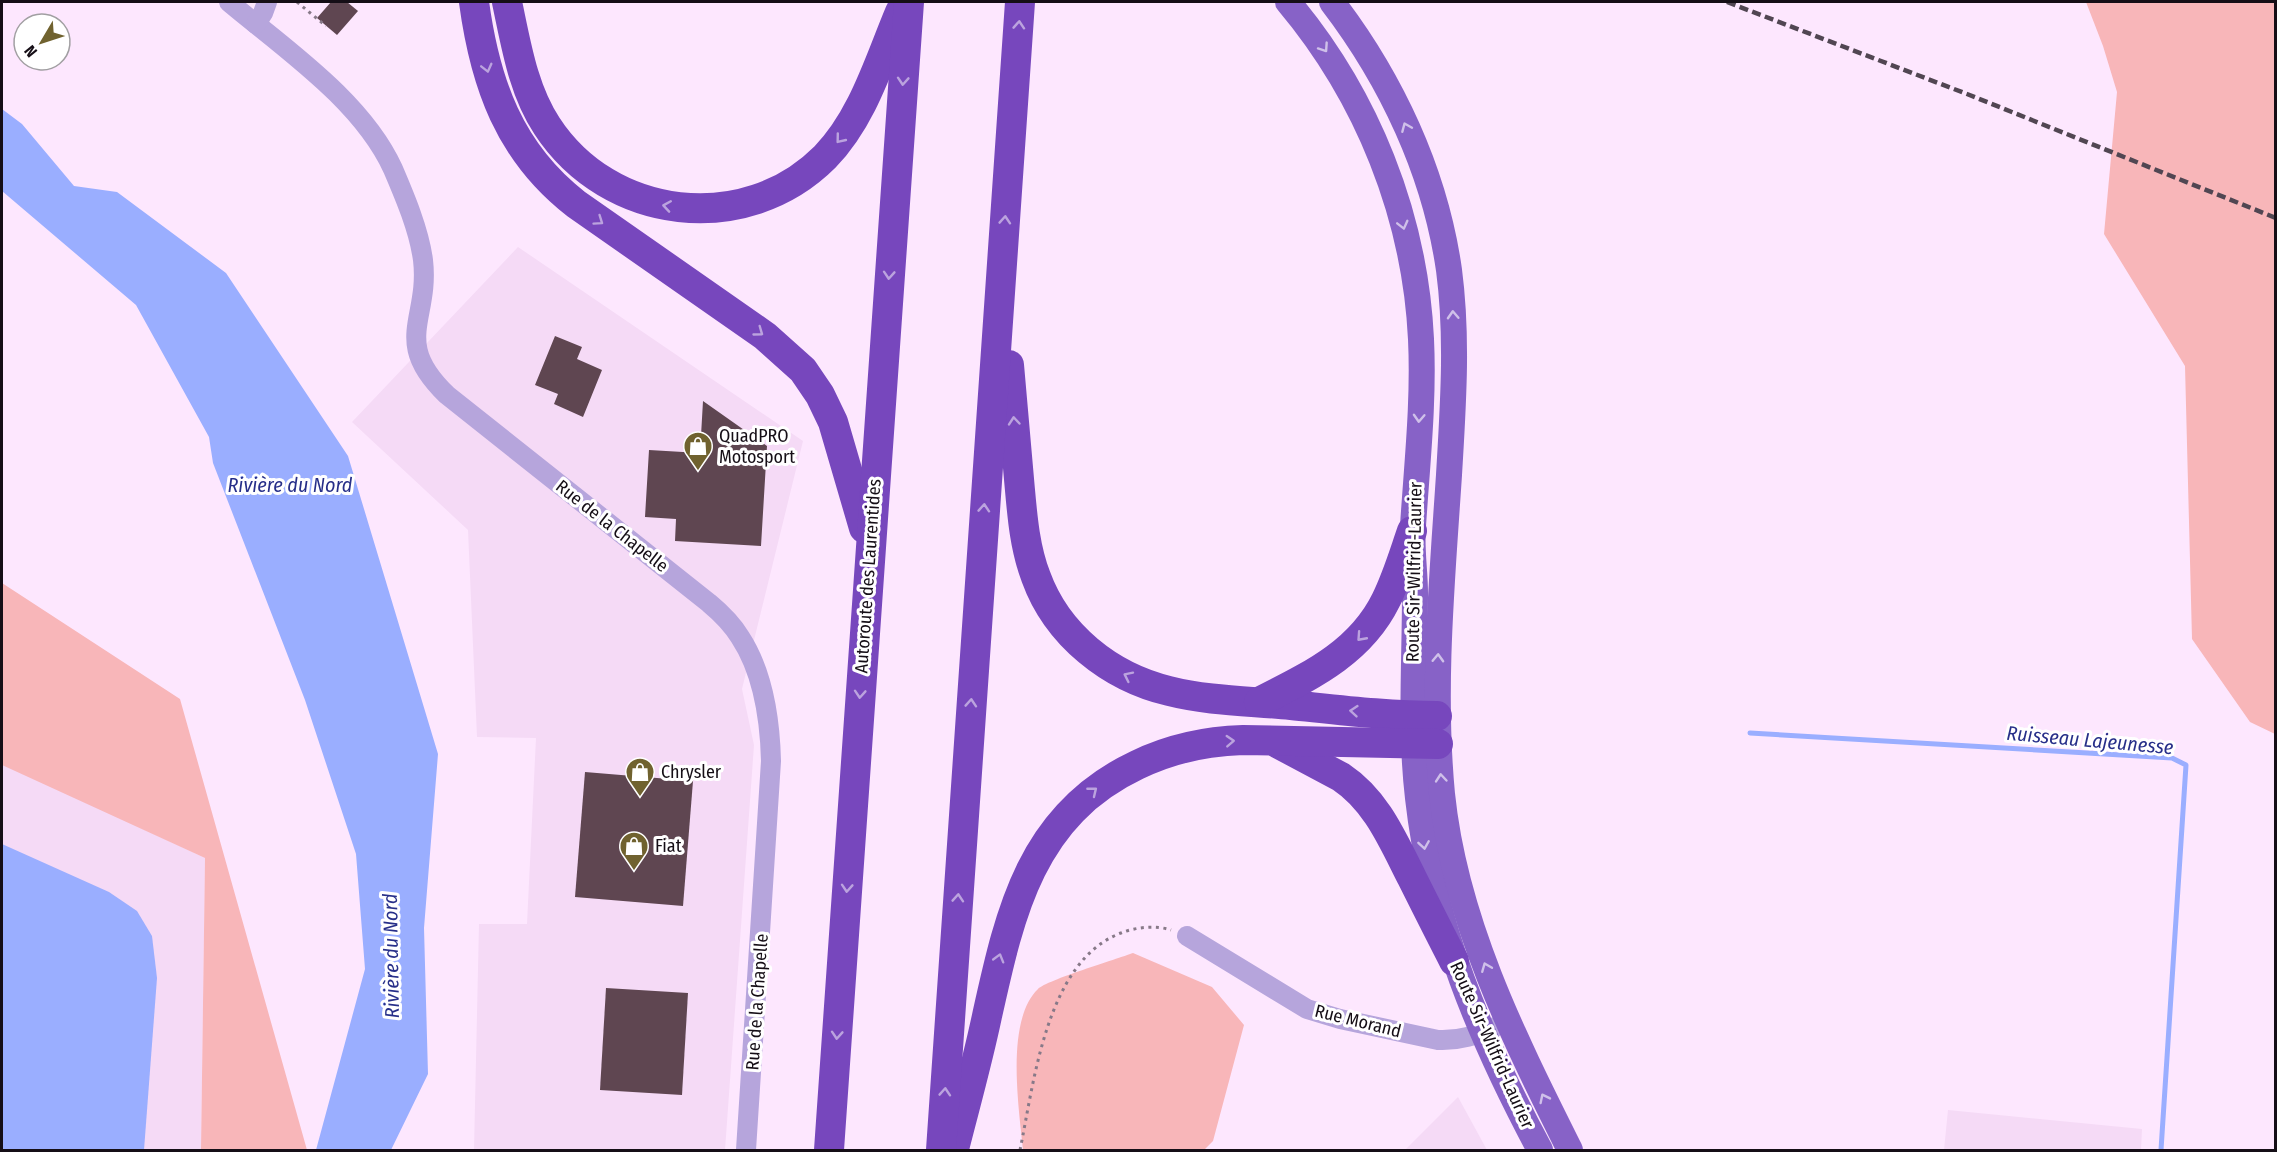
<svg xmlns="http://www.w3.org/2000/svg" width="2277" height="1152" font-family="'Fira Sans Condensed',sans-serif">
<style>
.built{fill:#f5daf6}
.green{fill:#f8b6b9}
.water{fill:#9aaeff}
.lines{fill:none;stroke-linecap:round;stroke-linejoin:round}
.stream{stroke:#9aaeff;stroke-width:5}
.building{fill:#5f4651}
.path{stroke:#877988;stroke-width:3;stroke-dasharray:3 4.5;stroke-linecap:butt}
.minor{stroke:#b6a5dc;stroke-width:20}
.major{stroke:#8762c7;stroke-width:26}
.highway{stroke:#7747bd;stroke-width:30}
.rail{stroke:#514652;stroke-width:4.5;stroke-dasharray:9 4.5;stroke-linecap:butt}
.oneway{stroke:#bba3de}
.oneway2{stroke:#cfc0e9}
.labels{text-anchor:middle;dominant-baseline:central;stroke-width:6;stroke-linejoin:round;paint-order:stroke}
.poi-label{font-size:18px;fill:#150e16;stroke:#fff;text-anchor:start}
.street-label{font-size:18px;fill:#150e16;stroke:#fff}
.water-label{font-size:20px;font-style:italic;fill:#272f89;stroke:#fff}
</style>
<rect width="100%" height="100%" fill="#fde7fe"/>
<g class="built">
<polygon points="518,247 803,441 742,689 754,745 725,1150 474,1150 479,924 527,924 536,738 477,737 468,530 352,422"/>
<polygon points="2,763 205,858 201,1150 2,1150"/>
<polygon points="1458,1097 1487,1150 1405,1150"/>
<polygon points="1948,1110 2142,1129 2141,1150 1944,1150"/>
</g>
<g class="green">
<polygon points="2086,2 2275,2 2275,734 2250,722 2192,639 2185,366 2104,234 2117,92 2103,46"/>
<polygon points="2,583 180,699 307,1150 201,1150 205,858 2,765"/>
<path d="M1133,953L1212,987L1244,1025L1213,1141L1204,1150H1023C1019,1108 1005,1021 1038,989C1047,980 1117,959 1133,953Z"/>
</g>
<g class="water">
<polygon points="2,109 22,124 74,186 117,192 226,273 348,456 438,754 424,928 428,1074 391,1150 316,1150 365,969 356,854 305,700 213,463 209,437 136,305 2,191"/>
<polygon points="2,844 109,892 137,911 152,936 157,978 144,1150 2,1150"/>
</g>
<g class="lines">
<polyline class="stream" points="1750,733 2172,758 2186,765 2161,1150"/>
</g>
<g class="building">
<polygon points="331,2 347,2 358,11 337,35 317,18"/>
<polygon points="555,336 582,347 577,359 602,370 583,417 554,404 558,394 535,385"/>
<polygon points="703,401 767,446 761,546 675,541 676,519 645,517 649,450 700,453"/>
<polygon points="585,772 693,781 683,906 575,897"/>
<polygon points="606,988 688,993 682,1095 600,1090"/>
</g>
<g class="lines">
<g class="path">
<polyline points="297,2 326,26"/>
<path d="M1020,1150C1034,1083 1046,961 1121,933C1136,927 1156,925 1171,930"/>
</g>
<g class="minor">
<path d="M229,2C285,49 362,101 393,169C405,197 419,230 423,260C430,320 391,341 447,395L709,603C721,613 732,624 740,637C763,672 770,720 771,761L746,1150"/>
<polyline points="256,24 263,13 267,2"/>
<path d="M1187,936L1307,1009L1340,1019L1438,1040C1460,1041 1476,1035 1495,1027"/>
</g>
<g class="major">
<path d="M1288,2C1367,96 1415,215 1421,339C1424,401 1417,464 1413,526C1411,548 1415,571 1415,593C1415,662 1410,730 1418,798C1432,924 1481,1040 1540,1150"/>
<path d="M1332,2C1391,79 1435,172 1449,270C1458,338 1453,407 1449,475C1442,581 1432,688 1442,794C1455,921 1514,1038 1570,1150"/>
</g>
<g class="highway">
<path d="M474,2C485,83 509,152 576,204L765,336L803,370L820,395L833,422L864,528"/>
<path d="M507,2C516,44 523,90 547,126C609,221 745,237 825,157C863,118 879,62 900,12"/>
<path d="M1009,365C1012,403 1016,441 1019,479C1022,512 1024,546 1036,577C1057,635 1110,677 1169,691C1208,701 1251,701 1291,705C1340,710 1388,716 1437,716"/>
<path d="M1259,702C1310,676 1360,653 1386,600C1397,578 1404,554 1412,531"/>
<path d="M1279,744L1341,777C1377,801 1393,841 1412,878C1426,906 1440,934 1454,961"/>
<path d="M955,1145C966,1102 978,1059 987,1016C1010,912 1031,815 1137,765C1170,749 1206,741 1243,740L1438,744"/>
<polyline points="829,1150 909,2"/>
<polyline points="941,1150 1020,2"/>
</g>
<polyline class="rail" points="1727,2 1967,94 2276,218"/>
</g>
<defs><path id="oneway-chevron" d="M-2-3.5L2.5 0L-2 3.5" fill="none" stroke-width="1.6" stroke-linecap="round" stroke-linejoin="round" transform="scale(1.5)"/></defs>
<g class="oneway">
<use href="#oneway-chevron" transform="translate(1019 25) rotate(-86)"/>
<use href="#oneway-chevron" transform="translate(487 68) rotate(76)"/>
<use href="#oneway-chevron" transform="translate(903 81) rotate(94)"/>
<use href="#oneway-chevron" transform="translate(840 139) rotate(129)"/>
<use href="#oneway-chevron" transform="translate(667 206) rotate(-171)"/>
<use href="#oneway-chevron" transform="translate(1005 220) rotate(-86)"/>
<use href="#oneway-chevron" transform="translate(599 221) rotate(35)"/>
<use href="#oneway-chevron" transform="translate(889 275) rotate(94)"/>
<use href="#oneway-chevron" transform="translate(759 332) rotate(36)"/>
<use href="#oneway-chevron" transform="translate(1014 421) rotate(-95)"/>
<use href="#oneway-chevron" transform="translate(984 508) rotate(-86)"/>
<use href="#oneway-chevron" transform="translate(1361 637) rotate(132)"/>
<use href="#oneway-chevron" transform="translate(1128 676) rotate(-154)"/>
<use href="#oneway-chevron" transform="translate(860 694) rotate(94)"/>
<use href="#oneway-chevron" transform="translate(971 703) rotate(-86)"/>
<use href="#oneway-chevron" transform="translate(1354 711) rotate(-175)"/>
<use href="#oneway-chevron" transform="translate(1230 741) rotate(-3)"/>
<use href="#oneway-chevron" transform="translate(1093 791) rotate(-39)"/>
<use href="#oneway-chevron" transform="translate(847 888) rotate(94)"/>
<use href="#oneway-chevron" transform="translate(958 898) rotate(-86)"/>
<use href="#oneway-chevron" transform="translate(999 958) rotate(-74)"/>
<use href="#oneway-chevron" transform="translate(837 1035) rotate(94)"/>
<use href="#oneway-chevron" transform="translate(945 1092) rotate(-86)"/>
</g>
<g class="oneway2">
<use href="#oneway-chevron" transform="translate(1324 48) rotate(56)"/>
<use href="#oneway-chevron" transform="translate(1406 127) rotate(-113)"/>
<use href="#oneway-chevron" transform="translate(1403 225) rotate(76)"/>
<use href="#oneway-chevron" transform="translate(1453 315) rotate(-93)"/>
<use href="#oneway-chevron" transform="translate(1419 418) rotate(93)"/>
<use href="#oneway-chevron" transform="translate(1438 658) rotate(-88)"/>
<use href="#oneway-chevron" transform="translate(1441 778) rotate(-95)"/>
<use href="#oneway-chevron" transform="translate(1424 845) rotate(81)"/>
<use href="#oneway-chevron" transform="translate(1486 967) rotate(-112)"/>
<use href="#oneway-chevron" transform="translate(1544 1098) rotate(-116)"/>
</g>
<defs>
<g id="shop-pin" transform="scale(1.5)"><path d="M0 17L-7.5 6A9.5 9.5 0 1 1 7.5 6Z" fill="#70622f" stroke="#fff"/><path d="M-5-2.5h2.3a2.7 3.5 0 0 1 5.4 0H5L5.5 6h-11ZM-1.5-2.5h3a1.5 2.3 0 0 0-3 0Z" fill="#fff"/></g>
</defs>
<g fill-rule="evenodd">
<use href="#shop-pin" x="698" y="446"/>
<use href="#shop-pin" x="640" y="772"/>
<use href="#shop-pin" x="634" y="846"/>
</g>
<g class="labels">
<g class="poi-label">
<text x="719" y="436">QuadPRO<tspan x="719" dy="21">Motosport</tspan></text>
<text x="661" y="772">Chrysler</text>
<text x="655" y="846">Fiat</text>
</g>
<g class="street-label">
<text transform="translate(612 526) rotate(38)">Rue de la Chapelle</text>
<text transform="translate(1414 572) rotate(-89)">Route Sir-Wilfrid-Laurier</text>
<text transform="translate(868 576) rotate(-86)">Autoroute des Laurentides</text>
<text transform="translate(757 1002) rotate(-86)">Rue de la Chapelle</text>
<text transform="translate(1358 1021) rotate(14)">Rue Morand</text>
<text transform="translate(1492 1045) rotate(66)">Route Sir-Wilfrid-Laurier</text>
</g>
<g class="water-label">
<text x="290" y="485">Rivière du Nord</text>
<text transform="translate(2090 740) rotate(5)">Ruisseau Lajeunesse</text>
<text transform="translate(391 956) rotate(-91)">Rivière du Nord</text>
</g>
</g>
<rect width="2277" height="1152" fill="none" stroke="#150e16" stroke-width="6"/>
<g transform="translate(42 42) rotate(231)"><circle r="28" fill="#ffffff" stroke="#a19fa2" stroke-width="1.5"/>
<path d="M0-4.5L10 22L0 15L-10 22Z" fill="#70622f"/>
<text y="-9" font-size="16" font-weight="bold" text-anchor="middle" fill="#150e16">N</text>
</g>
</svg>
